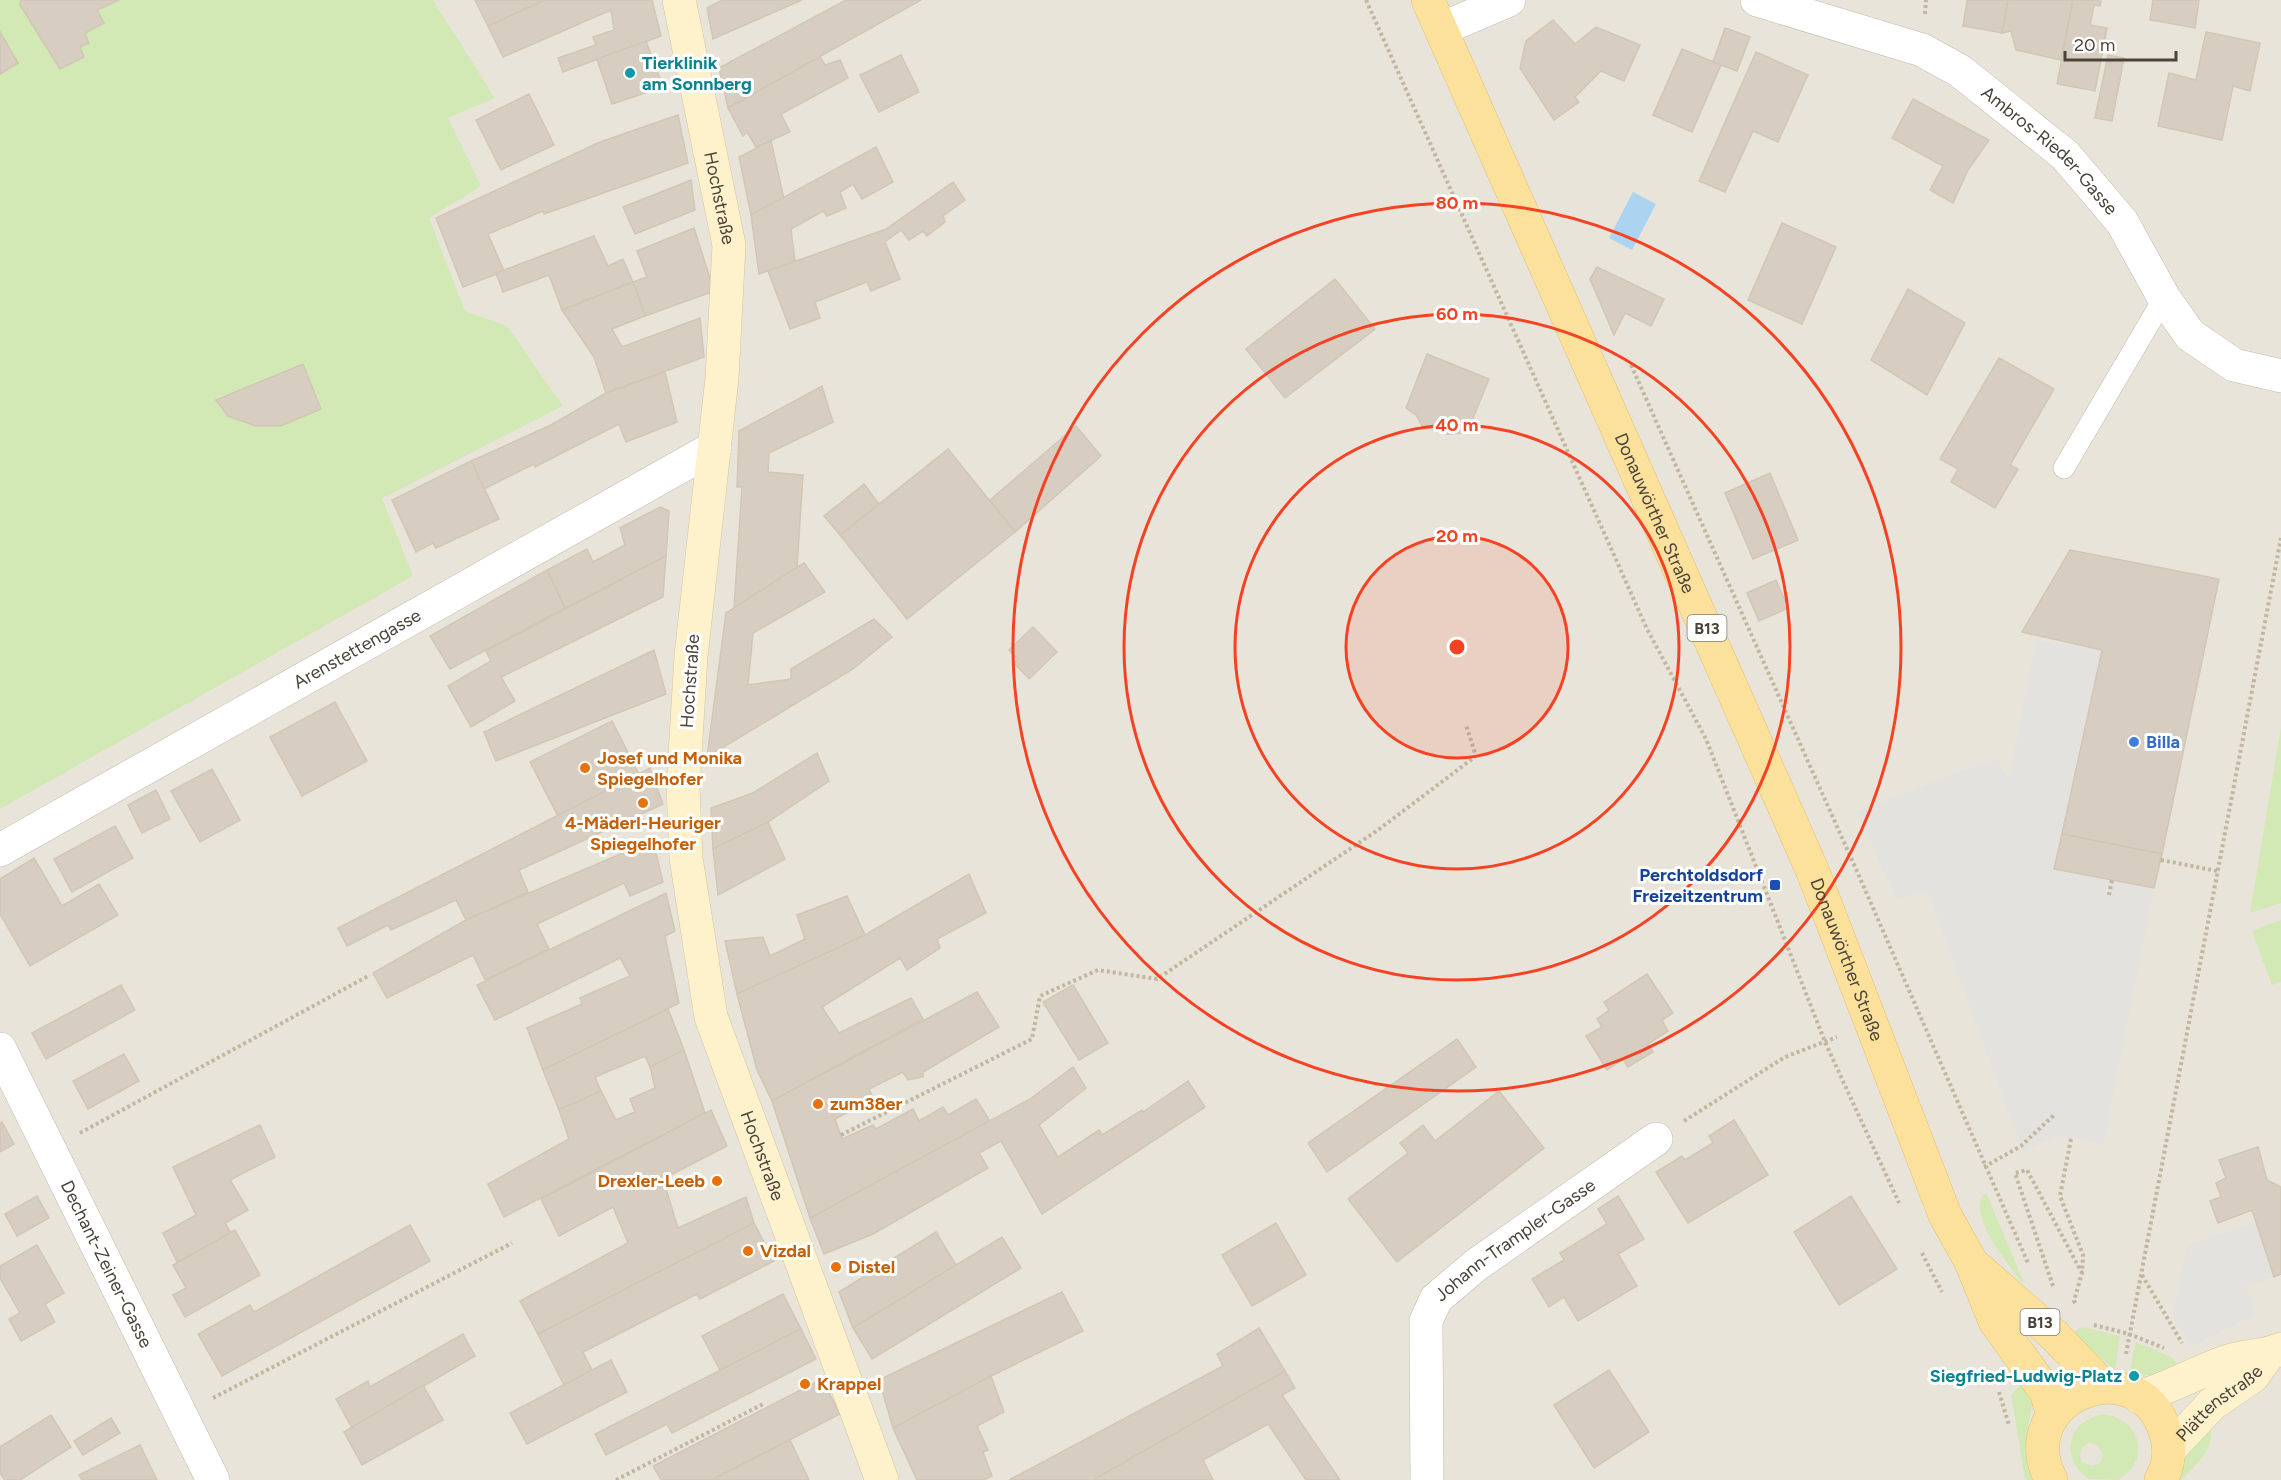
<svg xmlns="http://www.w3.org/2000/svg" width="2281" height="1480" font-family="Figtree,sans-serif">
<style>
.residential{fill:#e9e4da}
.green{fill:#d2e8b5;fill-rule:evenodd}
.parking{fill:#e4e2df}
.water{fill:#aad4f0}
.building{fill:#d7cec1;stroke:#d2c6b4;stroke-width:1.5}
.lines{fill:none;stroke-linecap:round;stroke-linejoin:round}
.lane-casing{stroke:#c1baae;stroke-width:22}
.street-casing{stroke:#c1baae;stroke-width:34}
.secondary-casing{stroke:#d4c59c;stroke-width:34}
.primary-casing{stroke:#e2be6c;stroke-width:34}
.path{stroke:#c2b69f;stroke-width:4;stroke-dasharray:3 3;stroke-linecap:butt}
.lane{stroke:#fff;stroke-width:21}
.street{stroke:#fff;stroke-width:33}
.secondary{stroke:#fef2cd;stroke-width:33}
.primary{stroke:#fce19d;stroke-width:33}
.ring{fill:none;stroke:#f64122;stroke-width:3}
.culture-dot{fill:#0f9aa8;stroke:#fff;stroke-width:2}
.shop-dot{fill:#3f7fe0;stroke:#fff;stroke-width:2}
.food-dot{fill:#e8710a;stroke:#fff;stroke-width:2}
.transit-dot{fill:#1a4fb4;stroke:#fff;stroke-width:2}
.labels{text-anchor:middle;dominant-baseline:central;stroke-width:6;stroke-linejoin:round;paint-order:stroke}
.shield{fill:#fff;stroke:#807b74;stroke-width:1.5}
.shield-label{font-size:16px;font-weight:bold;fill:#4a4339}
.culture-label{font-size:18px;font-weight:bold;fill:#0d838f;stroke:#fff;text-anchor:start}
.street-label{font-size:18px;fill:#4a4339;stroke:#fff}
.shop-label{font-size:18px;font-weight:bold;fill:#366cbe;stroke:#fff;text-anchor:start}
.food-label{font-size:18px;font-weight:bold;fill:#c56008;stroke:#fff;text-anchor:start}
.transit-label{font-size:18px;font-weight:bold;fill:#164399;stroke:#fff;text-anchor:end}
.centre{fill:#f64122;stroke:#fff;stroke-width:3}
.ring-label{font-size:18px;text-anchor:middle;font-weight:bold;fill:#f64122;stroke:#fff;stroke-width:6;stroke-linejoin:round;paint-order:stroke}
</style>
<rect width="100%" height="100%" fill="#f5f2eb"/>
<rect class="residential" x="0" y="0" width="2281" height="1480"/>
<g class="green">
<polygon points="0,0 433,0 495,98 448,118 481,186 429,218 465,311 507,326 563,406 382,498 413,576 0,809"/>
<polygon points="2281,727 2281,903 2250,913"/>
<polygon points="2281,920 2281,982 2272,985 2252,931"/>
<path d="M1984,1194L1987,1195L2024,1283L2021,1282C2009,1265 1966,1214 1984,1194Z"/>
<polygon points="2082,1327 2120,1336 2115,1370 2071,1334"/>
<polygon points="2136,1342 2171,1357 2183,1371 2156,1376 2129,1374"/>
<polygon points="2025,1380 2032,1402 2025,1453 2032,1480 2026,1480 2024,1474 2011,1395"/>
<path d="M2103,1414C2141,1419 2152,1460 2118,1480L2088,1479C2059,1456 2067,1422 2103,1414ZM2090,1443L2098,1445L2103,1455L2100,1463L2092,1466L2082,1462C2078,1453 2081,1446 2090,1443Z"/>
<path d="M2209,1426C2218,1448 2195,1464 2182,1480H2176L2183,1457Z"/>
</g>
<g class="parking">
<polygon points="2036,640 2102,650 2054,869 2154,888 2104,1144 2058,1136 2023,1152 1927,890 1897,899 1856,812 1996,758 2009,779"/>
<polygon points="2256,1222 2274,1277 2245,1286 2257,1314 2190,1347 2172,1315 2188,1245"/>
</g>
<polygon class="water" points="1633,192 1656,204 1632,250 1609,238"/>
<g class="building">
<polygon points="21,0 119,0 97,10 104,23 85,33 89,43 80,47 84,57 60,69 20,5"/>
<polygon points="475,0 545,0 488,26"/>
<polygon points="545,0 652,0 661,36 563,72 558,58 596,45 593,37 614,30 611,10 503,57 488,26"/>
<polygon points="722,0 802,0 713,39 707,8"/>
<polygon points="846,0 921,0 728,108 719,68"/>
<polygon points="1967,0 2008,0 2002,33 1963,26"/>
<polygon points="2008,0 2073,0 2061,60 2016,50 2011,31 2002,33"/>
<polygon points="2073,0 2101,0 2100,6 2094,5 2090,25 2107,28 2095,91 2057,84"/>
<polygon points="2153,0 2199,0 2195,28 2150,20"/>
<polygon points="1553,20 1575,44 1596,27 1640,45 1624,81 1601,71 1575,97 1579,102 1554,120 1520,68 1526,41"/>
<polygon points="1725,28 1750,37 1737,71 1713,62"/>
<polygon points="0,32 18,63 0,74"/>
<polygon points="2206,32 2260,43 2250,91 2233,86 2222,140 2158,126 2169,73 2196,80"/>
<polygon points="646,41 663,87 612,104 597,59"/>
<polygon points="1682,49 1721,65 1692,132 1653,115"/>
<polygon points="1756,52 1808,75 1778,142 1753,131 1725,192 1699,181"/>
<polygon points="901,55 919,92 879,112 860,75"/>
<polygon points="2108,55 2124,58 2112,121 2095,118"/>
<polygon points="820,57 825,65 840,60 848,78 781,114 790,132 756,147 747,132 743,136 728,108"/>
<polygon points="529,94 554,145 501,170 476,120"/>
<polygon points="1913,99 1989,140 1968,170 1953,203 1930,190 1943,166 1892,138"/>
<polygon points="678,115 688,163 544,214 543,211 488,234 504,271 463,287 436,218 600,142"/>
<polygon points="771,141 784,199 751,215 739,157"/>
<polygon points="876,147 893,182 862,199 853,184 840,192 846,208 827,216 823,211 791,229 795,261 759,274 751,215"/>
<polygon points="691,180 695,210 635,234 623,207"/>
<polygon points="953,182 965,200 943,216 945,222 927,236 923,231 909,240 901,230 885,242 900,279 871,291 867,282 815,302 820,318 790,329 768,271 886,229"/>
<polygon points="1782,223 1836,247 1802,324 1748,300"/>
<polygon points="694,228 714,291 645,316 633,282 647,277 637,251"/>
<polygon points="594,236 608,266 623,259 633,282 562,310 549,275 503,292 496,273"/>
<polygon points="1597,267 1664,299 1651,326 1625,313 1614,335 1590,279"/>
<polygon points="1335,279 1375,329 1285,398 1246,349"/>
<polygon points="633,282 645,316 612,329 622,347 700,318 704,357 606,393 594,357 562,310"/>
<polygon points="1908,289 1965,323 1927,395 1871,360"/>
<polygon points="1427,354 1489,379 1467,433 1447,434 1422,426 1416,415 1406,408"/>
<polygon points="1999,358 2054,389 2010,465 2018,469 1995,508 1951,482 1958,469 1940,459"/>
<polygon points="303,364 321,409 280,426 256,426 228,416 216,400"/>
<polygon points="665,372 677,422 626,442 619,424 535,467 534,464 484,489 471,461 551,425 606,393"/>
<polygon points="822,386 833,422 769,453 768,472 803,475 797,567 734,608 742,487 737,487 739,431"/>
<polygon points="1076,426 1101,456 1015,532 990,500"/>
<polygon points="948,449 1015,532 907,619 840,535"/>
<polygon points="471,461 499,519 436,548 433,543 416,552 392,500"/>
<polygon points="1770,473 1798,540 1753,559 1725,493"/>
<polygon points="864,484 879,504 840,535 824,516"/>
<polygon points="660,507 669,511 666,556 565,608 547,570 587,549 593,562 625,545 620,528"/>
<polygon points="2070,550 2219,579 2162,854 2062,834 2102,650 2022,632"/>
<polygon points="666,556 663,597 501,677 515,701 471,727 448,686 491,661 486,651"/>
<polygon points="804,563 825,592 753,633 748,685 791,679 791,669 874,619 892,637 853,669 707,757 726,613"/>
<polygon points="547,570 565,608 450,669 430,636"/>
<polygon points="1776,580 1788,608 1759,621 1747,593"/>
<polygon points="1033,627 1057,652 1029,679 1014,663 1018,659 1009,650"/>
<polygon points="654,650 666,694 496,761 484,732"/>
<polygon points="335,702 367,761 302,796 270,737"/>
<polygon points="612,721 639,774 558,816 530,762"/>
<polygon points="817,753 829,781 768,822 713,849 711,808 753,793"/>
<polygon points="650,768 663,804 519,870 528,892 466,920 456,900 391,930 388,925 347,946 338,928"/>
<polygon points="212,769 240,820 200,842 171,791"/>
<polygon points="156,790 170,819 142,833 128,805"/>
<polygon points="768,822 785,859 718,895 713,849"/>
<polygon points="115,826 133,858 72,892 54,859"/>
<polygon points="2062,834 2162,854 2154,888 2054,869"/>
<polygon points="653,840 663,882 630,896 624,883 537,924 549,949 485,980 473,955 387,998 373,973 466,920"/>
<polygon points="34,858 62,906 99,884 118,915 30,966 0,914 0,879"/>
<polygon points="969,874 986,913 937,939 940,948 907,970 900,958 822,1007 839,1033 911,998 923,1019 772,1101 757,1070 737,994 865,935"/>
<polygon points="666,893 675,931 665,936 679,1003 543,1070 527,1028 582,1004 580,998 630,976 620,958 495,1020 477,985"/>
<polygon points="847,896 865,935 737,994 725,941 763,937 770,956 805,939 797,915"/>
<polygon points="1647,974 1673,1013 1662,1020 1668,1031 1648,1044 1653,1052 1628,1067 1623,1059 1607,1070 1586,1036 1602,1027 1597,1019 1609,1010 1604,1002"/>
<polygon points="121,985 135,1010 46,1059 32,1033"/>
<polygon points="1073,985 1108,1043 1079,1060 1043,1002"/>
<polygon points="977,992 999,1027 923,1072 923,1077 908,1080 903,1072 869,1089 874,1099 835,1119 842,1139 873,1125 876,1129 913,1109 919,1121 943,1107 948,1115 976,1099 990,1121 810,1218 772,1101"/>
<polygon points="668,1009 684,1050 650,1067 645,1056 595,1077 601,1091 559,1110 543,1070"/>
<polygon points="1457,1039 1476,1067 1327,1172 1308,1143"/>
<polygon points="684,1050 705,1113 504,1217 488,1184 569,1139 559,1110 601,1091 616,1120 635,1112 630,1099 655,1088 650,1067"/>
<polygon points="124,1054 139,1081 88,1109 73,1081"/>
<polygon points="1073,1067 1086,1088 1039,1125 1058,1157 1099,1130 1102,1135 1142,1110 1143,1112 1188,1081 1205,1107 1042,1214 1001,1141 979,1153 988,1168 873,1234 824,1254 810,1218 1030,1099"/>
<polygon points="1499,1091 1544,1148 1397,1262 1348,1199 1408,1153 1400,1143 1423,1125 1435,1141"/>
<polygon points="711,1110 727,1146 663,1179 678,1228 746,1197 754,1223 538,1334 520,1301 628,1243 613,1207 559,1236 541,1199"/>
<polygon points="1734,1120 1768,1175 1688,1223 1656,1172 1682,1156 1685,1160 1713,1143 1709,1136"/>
<polygon points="2,1122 14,1144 0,1152 0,1124"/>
<polygon points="260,1125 275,1157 230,1180 248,1210 225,1223 231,1233 177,1262 163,1233 196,1215 173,1167"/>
<polygon points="2258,1147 2267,1180 2281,1187 2281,1274 2274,1277 2252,1210 2218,1223 2210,1201 2221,1197 2216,1183 2226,1178 2219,1160"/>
<polygon points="37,1196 49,1218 17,1236 5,1214"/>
<polygon points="1618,1196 1644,1239 1618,1254 1637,1286 1578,1321 1564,1297 1549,1307 1532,1279 1564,1260 1560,1253 1607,1224 1598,1209"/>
<polygon points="1851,1196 1897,1269 1839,1305 1794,1232"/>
<polygon points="754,1223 774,1261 700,1299 697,1294 583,1352 592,1370 564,1385 538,1334"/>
<polygon points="1276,1223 1306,1275 1252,1306 1222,1255"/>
<polygon points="410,1225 430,1261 222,1376 198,1334 250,1305 254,1312"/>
<polygon points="235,1230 260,1275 185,1317 173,1295 186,1288 173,1265"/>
<polygon points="936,1232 956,1265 853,1328 839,1292"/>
<polygon points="1002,1237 1021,1268 872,1359 853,1328"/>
<polygon points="37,1245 64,1293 45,1304 55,1322 21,1341 9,1319 20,1313 0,1278 0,1266"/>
<polygon points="1062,1292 1083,1331 991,1376 893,1428 879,1380"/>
<polygon points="783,1294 801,1329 720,1370 702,1336"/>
<polygon points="1259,1328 1285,1371 1093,1480 1009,1480 1223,1366 1217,1354"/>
<polygon points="801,1329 816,1359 672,1433 667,1424 606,1455 595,1434"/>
<polygon points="463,1334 475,1356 352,1428 336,1399 368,1381 370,1387"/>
<polygon points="611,1360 627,1392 527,1444 510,1413"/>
<polygon points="1609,1370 1649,1432 1594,1468 1554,1405"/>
<polygon points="1285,1371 1295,1388 1282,1395 1340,1480 1306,1480 1268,1424 1203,1460 1213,1480 1093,1480"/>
<polygon points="991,1376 1004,1412 977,1426 988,1450 983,1452 992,1476 984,1480 917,1480 893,1428"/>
<polygon points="822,1379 840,1414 712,1480 661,1480 653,1466"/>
<polygon points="423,1385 443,1420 362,1465 344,1432"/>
<polygon points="51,1415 71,1447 20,1480 5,1480 0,1473 0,1447"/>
<polygon points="111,1418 120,1433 83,1455 74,1441"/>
<polygon points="790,1440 809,1480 712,1480"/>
<polygon points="140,1445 157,1480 82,1480 79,1475"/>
</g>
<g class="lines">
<g class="lane-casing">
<polyline id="lane" points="2064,468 2164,298"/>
</g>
<g class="street-casing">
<g id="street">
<path id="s1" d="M1757,0L1922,50L1960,71L2065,155L2122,222L2164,298L2190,335L2234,365L2281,376"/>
<polyline points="1441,29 1509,0"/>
<path id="s2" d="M0,850L715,447"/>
<path id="s3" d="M0,1049L213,1480"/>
<path id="s4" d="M1427,1480L1426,1321L1436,1299L1476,1265L1656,1139"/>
</g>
</g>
<g class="secondary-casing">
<g id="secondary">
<path id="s5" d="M679,0L729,245L722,378L691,656L683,788L686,858L711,1017L882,1480"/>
<path d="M2139,1397C2170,1388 2196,1372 2226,1362C2245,1355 2263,1357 2281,1349"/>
<path id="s6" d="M2169,1450L2212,1404L2253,1376L2268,1355"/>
</g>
</g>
<g class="primary-casing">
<g id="primary">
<path id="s7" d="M1428,0L1813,872L1945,1215L1971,1262L1995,1321L2046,1392L2053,1415"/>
<polyline points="1974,1265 2054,1335 2104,1387"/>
<path d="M2051,1480C2009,1398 2138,1346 2165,1431C2171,1447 2169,1465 2161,1480"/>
</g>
</g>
<g class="path">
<polyline points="1366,0 1647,629 1706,739 1825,1042 1899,1203"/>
<polyline points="1925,14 1926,0"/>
<polyline points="1631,365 1856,869 2028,1263"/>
<polyline points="2161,860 2217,871"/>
<polyline points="2109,895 2112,880"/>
<polyline points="1684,1121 1785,1057 1837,1037"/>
<polyline points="80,1133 370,975"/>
<polyline points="841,1135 1032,1039 1040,996 1098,970 1157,979 1378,830 1476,756 1466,725"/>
<polyline points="2071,1139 2060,1196 2083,1255 2082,1273 2074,1301 2077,1305"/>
<polyline points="1984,1167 2021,1146 2054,1115"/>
<polyline points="1922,1253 1942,1292"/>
<polyline points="2142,1275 2182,1343"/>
<polyline points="2053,1286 2015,1173 2027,1170 2082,1273"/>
<polyline points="2094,1325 2129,1334 2164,1348"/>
<polyline points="2126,1354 2281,538"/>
<polyline points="1999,1392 2009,1425"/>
<polyline points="213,1398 512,1243"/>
<polyline points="616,1480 763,1404"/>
</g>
<use href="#lane" class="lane"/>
<use href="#street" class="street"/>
<use href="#secondary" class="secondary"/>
<use href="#primary" class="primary"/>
</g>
<circle cx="1457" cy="647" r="111" fill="#f64122" fill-opacity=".12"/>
<g class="ring">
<circle cx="1457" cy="647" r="111"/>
<circle cx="1457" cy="647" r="222"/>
<circle cx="1457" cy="647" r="333"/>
<circle cx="1457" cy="647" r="444"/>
</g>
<g class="culture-dot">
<circle cx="630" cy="73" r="6"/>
<circle cx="2134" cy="1376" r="6"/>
</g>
<circle class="shop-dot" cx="2134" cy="742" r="6"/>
<g class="food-dot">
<circle cx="585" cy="768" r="6"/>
<circle cx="643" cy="803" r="6"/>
<circle cx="818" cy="1104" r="6"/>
<circle cx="717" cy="1181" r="6"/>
<circle cx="748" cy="1251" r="6"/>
<circle cx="836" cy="1267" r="6"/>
<circle cx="805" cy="1384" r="6"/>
</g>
<rect class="transit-dot" x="1769" y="879" width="12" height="12" rx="3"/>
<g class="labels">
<g class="shield">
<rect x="1687.5" y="615" width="39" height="26" rx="4.5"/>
<rect x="2020.5" y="1309" width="39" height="26" rx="4.5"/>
</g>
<g class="shield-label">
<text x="1707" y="628">B13</text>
<text x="2040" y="1322">B13</text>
</g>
<g class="culture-label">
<text x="642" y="63">Tierklinik<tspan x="642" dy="21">am Sonnberg</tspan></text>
<text x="2122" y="1376" text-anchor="end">Siegfried-Ludwig-Platz</text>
</g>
<g class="street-label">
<text stroke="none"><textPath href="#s1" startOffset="336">Ambros-Rieder-Gasse</textPath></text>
<text stroke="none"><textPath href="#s5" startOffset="202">Hochstraße</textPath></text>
<text stroke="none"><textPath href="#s7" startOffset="561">Donauwörther Straße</textPath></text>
<text stroke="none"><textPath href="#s2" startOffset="410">Arenstettengasse</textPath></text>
<text transform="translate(690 681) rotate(-86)">Hochstraße</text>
<text stroke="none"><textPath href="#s7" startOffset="1047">Donauwörther Straße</textPath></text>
<text stroke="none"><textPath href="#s5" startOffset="1174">Hochstraße</textPath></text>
<text stroke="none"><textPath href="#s4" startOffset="282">Johann-Trampler-Gasse</textPath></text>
<text stroke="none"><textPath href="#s3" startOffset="240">Dechant-Zeiner-Gasse</textPath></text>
<text stroke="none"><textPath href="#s6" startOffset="69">Plättenstraße</textPath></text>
</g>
<g class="shop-label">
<text x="2146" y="742">Billa</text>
</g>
<g class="food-label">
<text x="597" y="758">Josef und Monika<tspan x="597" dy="21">Spiegelhofer</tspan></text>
<text x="643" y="823" text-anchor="middle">4-Mäderl-Heuriger<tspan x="643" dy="21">Spiegelhofer</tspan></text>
<text x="830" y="1104">zum38er</text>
<text x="705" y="1181" text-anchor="end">Drexler-Leeb</text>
<text x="760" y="1251">Vizdal</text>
<text x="848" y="1267">Distel</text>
<text x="817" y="1384">Krappel</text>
</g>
<g class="transit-label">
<text x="1763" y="875">Perchtoldsdorf<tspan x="1763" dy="21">Freizeitzentrum</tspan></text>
</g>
</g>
<circle cx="1457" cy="647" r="9" class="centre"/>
<g class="ring-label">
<text x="1457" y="209">80 m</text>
<text x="1457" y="320">60 m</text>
<text x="1457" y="431">40 m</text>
<text x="1457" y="542">20 m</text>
</g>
<path d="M2065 51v9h111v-9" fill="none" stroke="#4a4339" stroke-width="3"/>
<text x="2074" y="51" font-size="18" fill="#4a4339" stroke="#ffffff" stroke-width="4.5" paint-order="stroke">20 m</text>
</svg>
